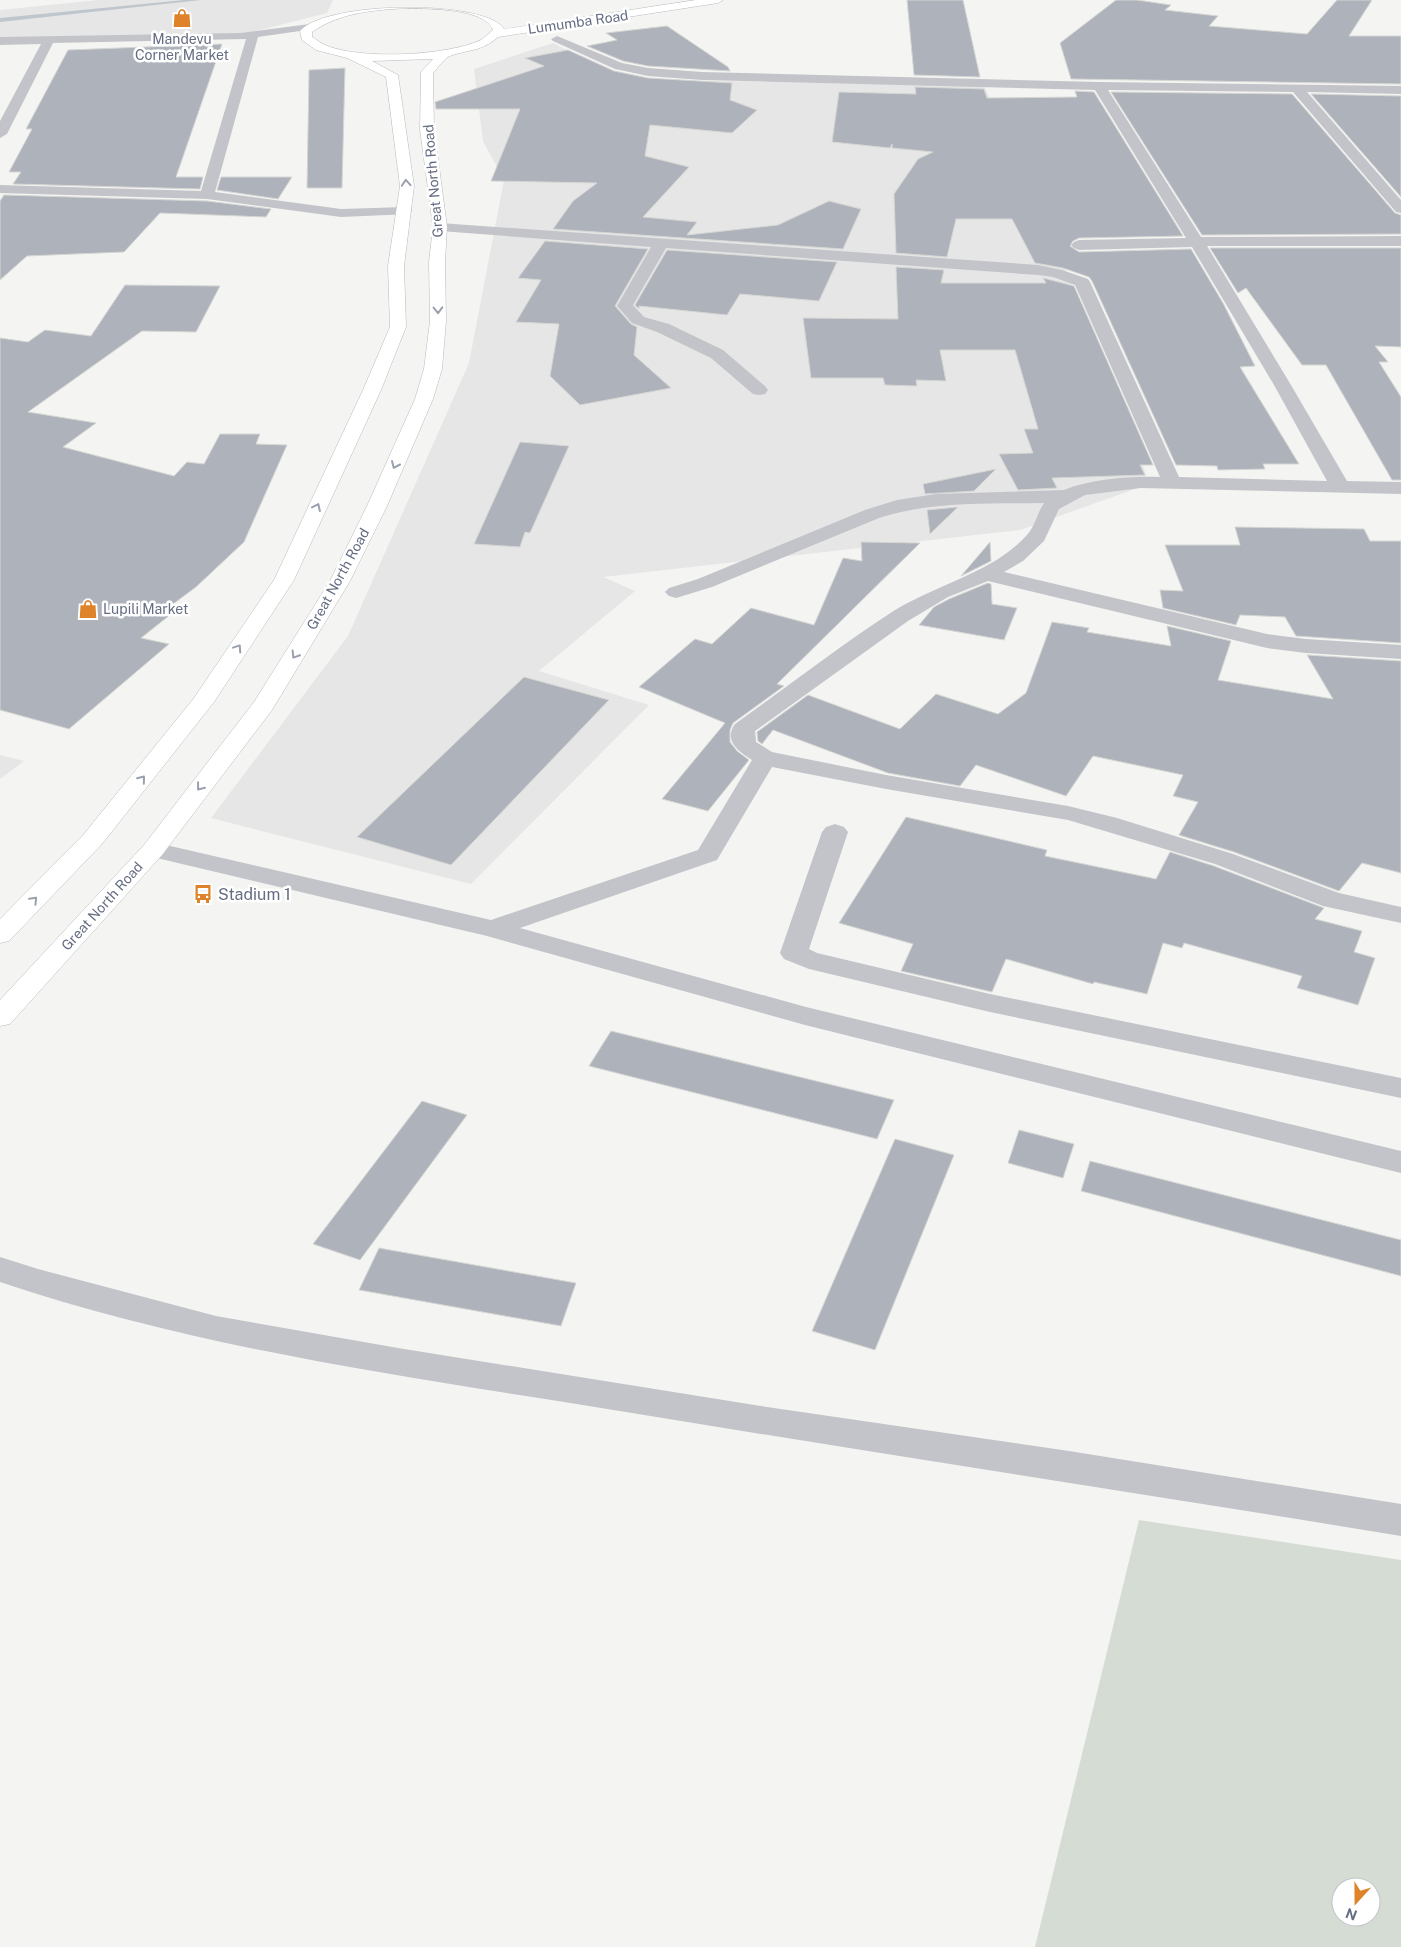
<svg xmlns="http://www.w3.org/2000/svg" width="1401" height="1947" font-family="'Public Sans',sans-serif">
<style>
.built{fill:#e5e6e5}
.green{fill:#d4dcd3;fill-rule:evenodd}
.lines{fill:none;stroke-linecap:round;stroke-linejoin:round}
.stream{fill:#c0c6ce;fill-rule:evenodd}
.building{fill:#aeb2ba;stroke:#d6d7d4}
.major-casing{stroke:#b8b9be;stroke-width:1}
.minor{fill:#c3c4c9;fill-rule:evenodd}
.major{fill:#fff;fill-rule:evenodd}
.oneway{stroke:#9ba0ae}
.labels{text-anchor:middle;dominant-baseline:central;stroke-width:5;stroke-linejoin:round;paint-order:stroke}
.far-street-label{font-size:14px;fill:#656d82;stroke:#fff}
.far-poi-label{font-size:14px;fill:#656d82;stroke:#fff}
.poi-label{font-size:16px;fill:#656d82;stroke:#fff;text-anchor:start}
</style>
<rect width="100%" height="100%" fill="#f4f5f2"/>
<g class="built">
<polygon points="98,0 333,0 327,13 244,34 0,39 0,10"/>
<polygon points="553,43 627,80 983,84 1023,165 1128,422 1149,484 1020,530 603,577 635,591 539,671 649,705 471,884 211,818 348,636 469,363 504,180 483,141 474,69"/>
<polygon points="0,755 24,761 0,779"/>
</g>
<path class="green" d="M1139,1520L1401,1560V1947H1035ZM1341,1887H1371V1917H1341Z"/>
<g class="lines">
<polygon class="stream" points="184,0 201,0 0,22 0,18"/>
</g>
<g class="building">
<polygon points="907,0 963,0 980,77 914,75"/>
<polygon points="1116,0 1137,0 1171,5 1165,10 1218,16 1209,26 1307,34 1337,0 1372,0 1349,36 1401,36 1401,84 1071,79 1060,43"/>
<polygon points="667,26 728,67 730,71 648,66 623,61 587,46 617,40 606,33"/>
<polygon points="222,44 176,177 203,177 200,189 13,184 21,172 9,172 32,129 26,129 68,50"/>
<polygon points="568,50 614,71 648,78 732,83 730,100 757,110 732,133 650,125 645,156 689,167 643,217 697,222 687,235 778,225 829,201 861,209 843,249 553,229 573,201 597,183 491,181 520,109 436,109 435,102 544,66 525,58"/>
<polygon points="345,68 342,188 307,188 309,70"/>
<polygon points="915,87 984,89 987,98 1077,97 1075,91 1094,92 1183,236 1079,238 1073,241 1070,246 1079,252 1191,249 1223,303 1255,366 1240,367 1299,464 1263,464 1265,469 1218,470 1217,466 1176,465 1092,281 1089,277 1063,268 1035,263 1012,219 956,219 947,257 896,253 894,194 918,159 933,152 892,148 892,144 890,148 832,142 839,92 916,94"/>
<polygon points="1111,92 1292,94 1395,213 1401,215 1401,234 1202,235"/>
<polygon points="1311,94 1401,96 1401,197"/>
<polygon points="221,177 292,177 278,199 217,190"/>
<polygon points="4,195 207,201 271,209 266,217 160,213 124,252 27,256 0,280 0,201"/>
<polygon points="545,241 648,249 615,306 631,324 637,327 634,355 671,388 580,405 550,376 559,324 516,322 541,280 518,278"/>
<polygon points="1210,248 1401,248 1401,347 1375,346 1388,362 1379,362 1401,397 1401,480 1392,480 1326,365 1302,365 1246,288 1238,293"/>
<polygon points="667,250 837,262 819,301 740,294 727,315 639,306 639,309 635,305"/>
<polygon points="896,267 944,270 941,283 1046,283 1043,278 1074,286 1153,465 1140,465 1145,475 1052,478 1057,488 1018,490 999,454 1033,453 1024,429 1038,429 1015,350 940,350 946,381 916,380 917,386 885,385 883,378 811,378 803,318 898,319"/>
<polygon points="125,285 220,286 196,332 142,331 28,412 96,423 63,447 174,476 187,462 204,464 220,434 260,434 256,444 287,445 244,542 196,587 161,613 170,615 141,638 169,644 69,729 0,710 0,338 28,342 45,330 91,336"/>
<polygon points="520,442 569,446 530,533 525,532 520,547 474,544"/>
<polygon points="996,469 974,491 925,494 923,484"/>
<polygon points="958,507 930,534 927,510"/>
<polygon points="1235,527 1364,529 1370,541 1401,541 1401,643 1296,636 1285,617 1240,615 1236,625 1163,608 1160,590 1183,591 1165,545 1240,545"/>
<polygon points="861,542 920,543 777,684 784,686 733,723 730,730 730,742 737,751 749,760 708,811 662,799 725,723 639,687 695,639 712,644 751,608 814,625 843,558 862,561"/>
<polygon points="990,542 991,561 961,576"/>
<polygon points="988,583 991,584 992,604 1017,608 1004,640 919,625 934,607 949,599"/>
<polygon points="1052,622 1089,628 1087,632 1171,646 1167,626 1231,641 1218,680 1333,699 1307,655 1401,661 1401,873 1362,863 1339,891 1234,852 1179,835 1198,802 1173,796 1183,775 1093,756 1066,796 976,765 960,786 888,773 773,730 762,744 758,741 757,732 808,695 900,729 936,694 998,714 1026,693"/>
<polygon points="524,677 609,700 451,865 357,837"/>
<polygon points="906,817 1047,850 1045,856 1156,879 1170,852 1214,866 1324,908 1315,919 1362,931 1354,952 1375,958 1358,1005 1297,988 1302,976 1184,943 1182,948 1163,943 1147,994 1094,982 1093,984 1006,959 992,992 901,971 913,944 839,923"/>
<polygon points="611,1031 894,1100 877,1139 589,1066"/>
<polygon points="422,1101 467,1115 360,1260 313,1244"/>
<polygon points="1019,1130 1074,1144 1063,1178 1008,1163"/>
<polygon points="895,1139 954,1155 875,1350 812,1331"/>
<polygon points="1090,1161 1401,1240 1401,1276 1081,1191"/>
<polygon points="379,1248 576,1283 561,1326 359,1290"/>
</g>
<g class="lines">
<g class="major-casing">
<path id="major" d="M696,0H723L718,3L498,37C481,52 469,49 450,56C444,58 438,68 433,73L434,129L447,227L445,262L446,321L442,369L433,399L387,506L350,581L272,710L162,855L10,1024L0,1026V1000L144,845L254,702L330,581L367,506L415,399L424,369L430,321L429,262L433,227L420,129L421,72L433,59L372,61L398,75L414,186L404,266L406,327L381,390L294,580L214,702L102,844L9,941L0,943V919L84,834L194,698L274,580L363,390L390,327L388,266L400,186L386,77L347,58L316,50L302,40L300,31C327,0 488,0 504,29ZM409,8C430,9 485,8 493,30C489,33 485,37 481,40C447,56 359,60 325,45C320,43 316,39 312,37V32C341,12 374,10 409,8Z"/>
</g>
<g class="minor">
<polygon points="310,24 316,27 314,29 258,37 215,192 341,209 405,207 410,208 412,211 410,214 341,217 207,199 0,193 0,185 201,191 246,39 53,43 7,134 0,138 0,121 41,44 0,45 0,37 241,33"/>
<path d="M557,36L622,63L648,68L702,72L1099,82L1401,86V94L1307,92L1401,200V213L1396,212L1293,92L1108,90L1201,237L1401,236V246H1207L1291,385L1347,481L1401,482V494L1141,488L1085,495L1059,509L1044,541L1023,561L1004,572L1267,634L1306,639L1401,645V659L1306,653L1267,648L988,581L948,597L908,621L755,731L756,742L772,752L886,775L1068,806L1117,818L1233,854L1339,893L1401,907V923L1323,906L1215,864L1068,820L886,789L772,767L717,860L520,928L806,1007L1401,1151V1173L805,1025L487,936L144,855L140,850L144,845L153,842L491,920L698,850L752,760C739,752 723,741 735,724C787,687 838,647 892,612C934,585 992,573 1026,536C1035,527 1037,513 1044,503C988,504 932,501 879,518L712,587L676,598L669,596L665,592L669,588L698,579L865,510L897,500L936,494L1064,490C1091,479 1131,476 1160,477L1075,285L1053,277L1038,275L666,248L633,305L644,317L669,324L723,350L765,386L768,390L765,394L759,395L753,394L711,358L657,332L632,323L617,306L651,247L440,231L435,230L433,227L435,224L440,223L1038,265L1062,270L1088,279L1090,282L1179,477L1327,481L1274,385L1192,247L1079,250L1074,248L1071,245L1074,242L1079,240L1186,238L1095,90L702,80L648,76L615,69L553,41L551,39Z"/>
<polygon points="835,824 844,827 848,832 809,949 817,953 990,994 1401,1078 1401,1098 990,1012 809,969 784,959 780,953 822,832 826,827"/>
<path d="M0,1257L38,1269L216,1316L398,1348L767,1407L1069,1451L1401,1504V1536C1132,1492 863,1451 595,1407C395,1375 193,1347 0,1282Z"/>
</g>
<use href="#major" class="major"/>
</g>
<defs><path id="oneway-chevron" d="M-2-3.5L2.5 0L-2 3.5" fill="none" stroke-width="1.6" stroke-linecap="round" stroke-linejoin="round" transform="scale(1.25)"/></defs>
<g class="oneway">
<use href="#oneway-chevron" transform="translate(406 183) rotate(-94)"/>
<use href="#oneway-chevron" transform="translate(438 310) rotate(89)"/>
<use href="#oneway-chevron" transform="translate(395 465) rotate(114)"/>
<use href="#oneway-chevron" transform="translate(317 507) rotate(-65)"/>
<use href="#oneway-chevron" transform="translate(238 648) rotate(-56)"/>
<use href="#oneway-chevron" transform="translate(295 655) rotate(122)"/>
<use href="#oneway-chevron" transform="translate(142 779) rotate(-51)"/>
<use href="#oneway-chevron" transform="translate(200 787) rotate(128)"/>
<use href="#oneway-chevron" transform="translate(34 900) rotate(-46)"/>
</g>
<defs>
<g id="shop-bare" transform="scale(1.5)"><path d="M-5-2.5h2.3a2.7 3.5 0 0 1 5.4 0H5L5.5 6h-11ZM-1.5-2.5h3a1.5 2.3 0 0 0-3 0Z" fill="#de8329" stroke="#fff" stroke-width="2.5" paint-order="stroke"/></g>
<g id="bus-bare" transform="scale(1.5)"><path d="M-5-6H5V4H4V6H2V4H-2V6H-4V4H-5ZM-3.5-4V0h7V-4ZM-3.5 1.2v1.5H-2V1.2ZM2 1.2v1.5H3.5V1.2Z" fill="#de8329" stroke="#fff" stroke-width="2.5" paint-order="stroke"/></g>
</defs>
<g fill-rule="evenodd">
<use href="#shop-bare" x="182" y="18"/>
<use href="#shop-bare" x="88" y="609"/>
<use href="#bus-bare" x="203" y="894"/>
</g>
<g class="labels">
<g class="far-street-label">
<text transform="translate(578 22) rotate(-8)">Lumumba Road</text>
<text transform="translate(433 181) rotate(-95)">Great North Road</text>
<text transform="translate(338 579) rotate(-61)">Great North Road</text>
<text transform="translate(102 906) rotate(-48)">Great North Road</text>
</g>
<g class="far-poi-label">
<text x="182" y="39">Mandevu<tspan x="182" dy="16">Corner Market</tspan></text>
<text x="103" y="609" text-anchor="start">Lupili Market</text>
</g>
<g class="poi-label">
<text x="218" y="894">Stadium 1</text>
</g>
</g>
<g transform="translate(1356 1902) rotate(201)"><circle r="24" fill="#ffffff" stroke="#c1c5cd"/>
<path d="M0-4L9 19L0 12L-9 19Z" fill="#de8329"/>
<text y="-8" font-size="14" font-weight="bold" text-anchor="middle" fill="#656d82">N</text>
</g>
</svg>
